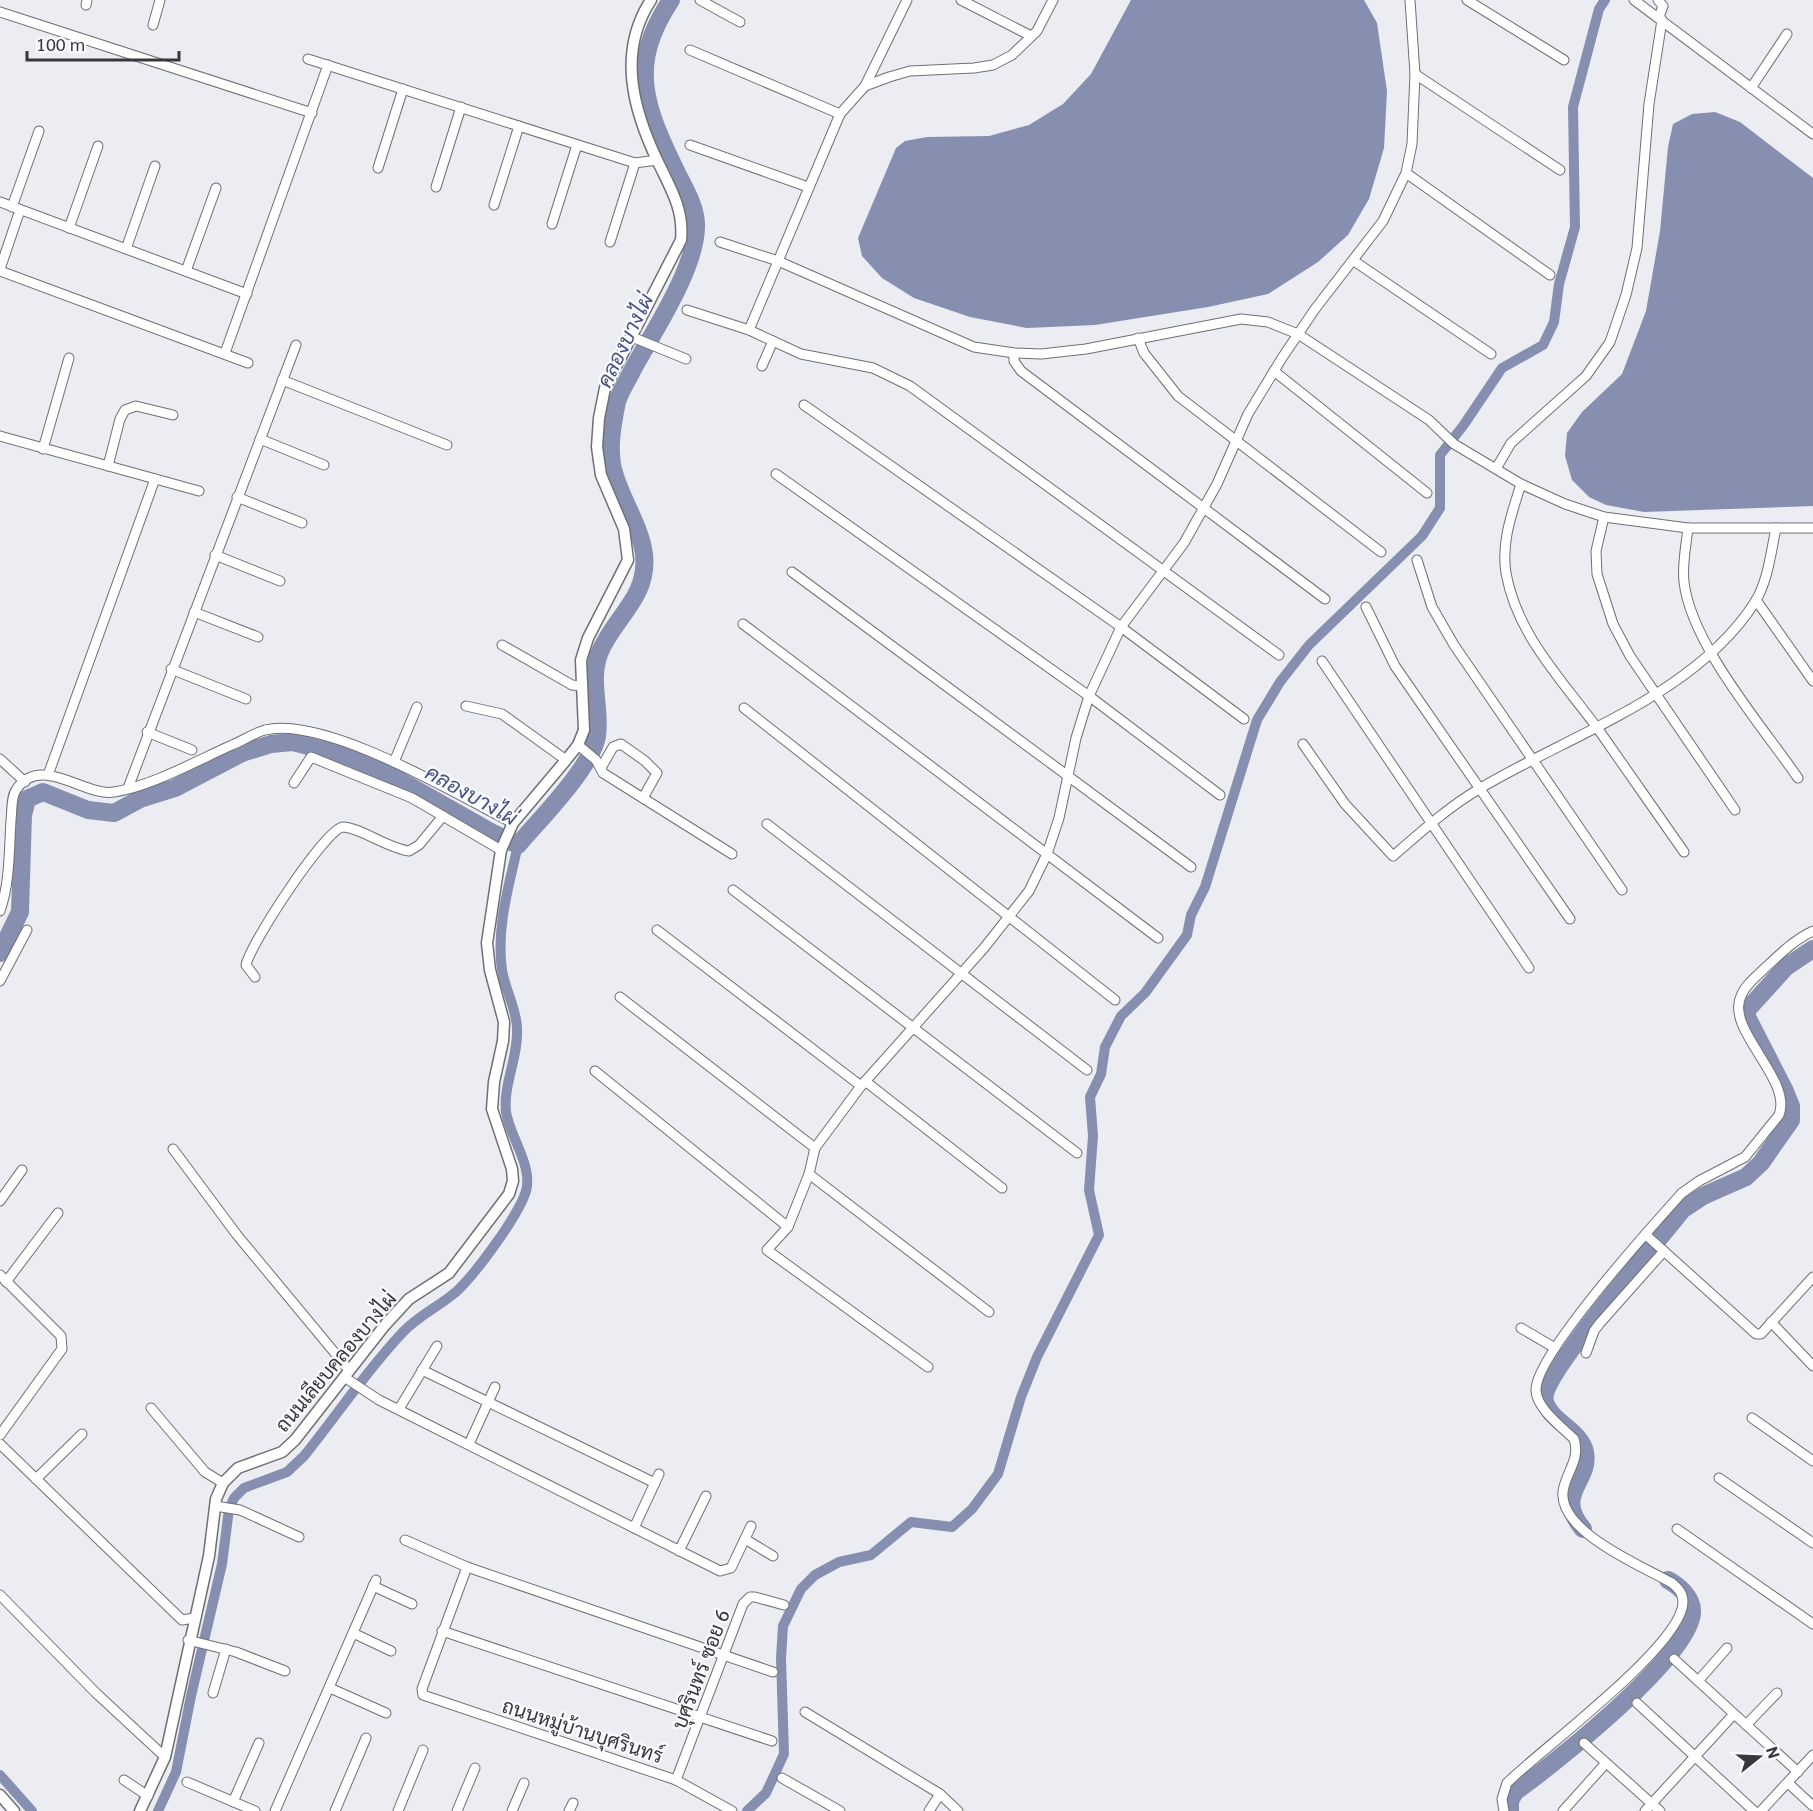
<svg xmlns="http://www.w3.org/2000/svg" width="1813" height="1811" font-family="Georgia,Sarabun,serif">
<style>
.water{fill:#868fb0}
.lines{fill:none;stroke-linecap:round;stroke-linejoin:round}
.canal{stroke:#868fb0;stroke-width:10}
.river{stroke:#868fb0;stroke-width:18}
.minor-casing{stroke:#6f7075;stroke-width:11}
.tertiary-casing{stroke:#6f7075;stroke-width:13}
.minor{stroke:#fff;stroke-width:9}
.tertiary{stroke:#fff;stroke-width:10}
.labels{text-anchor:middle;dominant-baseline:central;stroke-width:4.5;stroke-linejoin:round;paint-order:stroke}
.street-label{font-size:20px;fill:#37383a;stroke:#f9fbff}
.water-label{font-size:21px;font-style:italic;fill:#475282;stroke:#f9fbff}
</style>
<rect width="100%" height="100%" fill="#ecedf2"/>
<g class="water">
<polygon points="1131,0 1364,0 1377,23 1387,91 1384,148 1369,199 1348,235 1318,262 1268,294 1208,307 1095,325 1027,328 970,317 914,298 882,278 862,256 858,238 896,148 905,141 927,137 989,136 1029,125 1063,104 1091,74"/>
<polygon points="1715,112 1740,122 1813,178 1813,506 1644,512 1606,505 1589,497 1572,480 1565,456 1567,433 1582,412 1622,374 1646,311 1660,231 1668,147 1673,124 1692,114"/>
</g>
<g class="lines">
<g class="canal">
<polyline points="0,1775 32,1811"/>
<path d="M158,1811L176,1772L191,1696L222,1564L229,1509L234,1498L244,1488L287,1472L304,1456C337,1415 367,1370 403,1332C419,1315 440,1306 457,1291C476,1273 519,1215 526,1191C533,1166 510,1137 506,1112C503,1084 519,1056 517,1027C516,1008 505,989 502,970C496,928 509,885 518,845"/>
<polyline points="747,1811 766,1793 784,1754 781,1658 783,1626 801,1589 815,1575 839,1562 871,1555 911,1522 952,1527 972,1509 998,1474 1021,1397 1037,1357 1099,1235 1089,1190 1093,1136 1090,1097 1101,1074 1105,1047 1121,1016 1145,993 1187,935 1191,915 1205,887 1257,720 1280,682 1309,645 1422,536 1440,508 1440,455 1463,426 1502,368 1543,345 1554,322 1559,284 1575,227 1573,107 1599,9 1605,0"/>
</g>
<g class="river">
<path d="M0,953L20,912L23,815L27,799L43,792L88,810L114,813L140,799L175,788L242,753L271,744L293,742L350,757L392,776L491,832L518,845C539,820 592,767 597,736C601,709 589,681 599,654C613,618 649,598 644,554C640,526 623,502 615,476C607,453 612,426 617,402C620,391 628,380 633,369C653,332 697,267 696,225C696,207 685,189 677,173C645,107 627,66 671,0"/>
<path d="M1583,1529C1553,1493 1591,1482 1585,1452C1581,1431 1551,1422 1545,1402C1538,1377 1661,1238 1682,1210L1703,1196L1746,1177L1761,1163L1791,1120V1106L1784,1089L1747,1017V1010L1786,967L1813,949"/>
<path d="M1510,1811V1801L1515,1792C1551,1766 1694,1654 1692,1611C1692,1597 1679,1586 1668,1580"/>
</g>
<g class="minor-casing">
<g id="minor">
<polyline points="700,0 740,22"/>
<polyline points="961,0 1031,36"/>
<polyline points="1467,0 1564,60"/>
<polyline points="1634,0 1813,134"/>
<polyline points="1658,0 1663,6 1659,17"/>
<polyline points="86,5 87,0"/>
<polyline points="0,12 312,113"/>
<polyline points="153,25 160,0"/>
<polyline points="690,50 840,114"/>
<polyline points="308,59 635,163 657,160"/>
<polyline points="1415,74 1560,170"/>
<polyline points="865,86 907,0"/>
<polyline points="1751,88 1787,34"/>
<polyline points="690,145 808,187"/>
<polyline points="378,168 403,89"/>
<polyline points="1406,173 1550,275"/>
<polyline points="436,187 461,107"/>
<polyline points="0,202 247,294"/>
<polyline points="494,205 519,126"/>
<polyline points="12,207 39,131"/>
<polyline points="552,224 577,145"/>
<polyline points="69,228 98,146"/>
<polyline points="610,242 635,163"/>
<polyline points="720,242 778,261 974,347 1014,353 1041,354 1086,349 1241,319 1268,322 1298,334 1429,420 1454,444 1521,484 1565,504 1604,517 1688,528 1813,528"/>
<polyline points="126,249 155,166"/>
<polyline points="1354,261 1491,354"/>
<polyline points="0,269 20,210"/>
<polyline points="0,271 248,363"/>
<polyline points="186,271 216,188"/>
<polyline points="687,310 749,330 801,354 873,368 910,386 1279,655"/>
<polyline points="749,330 840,114 865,86 889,77 910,71 974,68 993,65 1012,55 1037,31 1053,0"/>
<polyline points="632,337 686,359"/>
<polyline points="1138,338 1144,353 1178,396 1381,552"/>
<polyline points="225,353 328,65"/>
<polyline points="1014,353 1014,361 1021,371 1325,599"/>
<polyline points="762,366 773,341"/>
<polyline points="1274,371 1427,493"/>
<polyline points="282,380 447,445"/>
<polyline points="804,405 1121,627 1244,719"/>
<polyline points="0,436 199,491"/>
<polyline points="260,439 324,465"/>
<polyline points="43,449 69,358"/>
<polyline points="108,466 120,419 125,410 136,406 173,415"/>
<polyline points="1497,467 1511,443 1586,376 1610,342 1626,295 1637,248 1649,104 1662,20"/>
<polyline points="776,474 1089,696 1220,795"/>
<path d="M1521,484C1512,513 1501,542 1506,573C1517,635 1562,680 1598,729C1627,770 1655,811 1684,852"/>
<polyline points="237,497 302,523"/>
<polyline points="1604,517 1596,551 1597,574 1613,624 1630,656 1735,810"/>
<path d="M1688,528C1686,546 1682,564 1684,582C1691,644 1762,726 1798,778"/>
<polyline points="215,555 280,581"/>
<polyline points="1417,560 1432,607 1454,645 1622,890"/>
<polyline points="792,572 1191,867"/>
<polyline points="1756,600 1813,681"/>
<polyline points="1366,607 1395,666 1570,919"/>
<polyline points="194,612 258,637"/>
<polyline points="743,624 1158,938"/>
<polyline points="502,645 572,685 581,686"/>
<polyline points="1322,661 1529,968"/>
<polyline points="171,669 246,699"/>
<polyline points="466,706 502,714 566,760"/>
<polyline points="744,708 1115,1000"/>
<polyline points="147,732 192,750"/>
<path d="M1303,744L1345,804L1393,856C1421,832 1447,808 1479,789C1569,735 1696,695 1755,602C1768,581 1771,552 1776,528"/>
<polyline points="578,745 596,760 603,773 732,854"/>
<polyline points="0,759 25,782"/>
<polyline points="394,762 417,707"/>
<polyline points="601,768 613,747 621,744 645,761 657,773 643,798"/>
<polyline points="48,775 155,479"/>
<polyline points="294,783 311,757 412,798 501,850"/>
<polyline points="128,788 296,345"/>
<polyline points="767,824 1087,1070"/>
<polyline points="733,890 1077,1153"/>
<path d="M0,911C10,883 9,850 11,821C12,812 11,797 16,790C40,753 85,797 114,792C152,786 196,761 232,745C242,741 254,733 265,730C326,716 456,794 513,823"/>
<polyline points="657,930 861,1086"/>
<path d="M255,977L246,965C250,944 326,828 343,827C359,827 389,849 409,851L419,845L443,816"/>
<polyline points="0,981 27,930"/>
<polyline points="620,997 815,1148"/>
<polyline points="595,1071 788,1227"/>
<polyline points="865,1081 1002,1188"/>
<polyline points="173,1149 237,1235 349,1370"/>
<polyline points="809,1174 989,1312"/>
<polyline points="0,1201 22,1170"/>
<polyline points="1646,1235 1756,1334 1761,1334 1813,1277"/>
<polyline points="0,1275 61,1336 62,1349 0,1435"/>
<polyline points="6,1282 58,1213"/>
<polyline points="1771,1322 1813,1366"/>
<polyline points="1521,1328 1555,1348"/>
<polyline points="1586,1353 1594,1331 1600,1323 1664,1251"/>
<polyline points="928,1367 767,1250 788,1227 809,1174 815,1148 861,1086 984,948 1029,891 1047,854 1059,818 1076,738 1089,696 1121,627 1184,543 1217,484 1248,414 1282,358 1315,309 1383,221 1406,173 1412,144 1415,74 1410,0"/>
<polyline points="422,1370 655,1483"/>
<polyline points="344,1377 379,1400 720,1571 731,1568 751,1526"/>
<polyline points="151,1408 205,1472 223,1483"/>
<polyline points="399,1409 437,1346"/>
<polyline points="1752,1418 1813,1461"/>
<polyline points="0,1444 182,1620 194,1618"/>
<polyline points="469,1444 495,1387"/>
<polyline points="1719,1478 1813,1543"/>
<polyline points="36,1479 82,1434"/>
<polyline points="215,1506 240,1510 299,1537"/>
<polyline points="634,1528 659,1474"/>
<polyline points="1677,1529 1813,1624"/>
<polyline points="745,1539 773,1556"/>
<polyline points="405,1540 467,1567 773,1672"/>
<polyline points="679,1551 706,1496"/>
<polyline points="467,1567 422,1689 423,1695 676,1780 732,1811"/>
<polyline points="373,1586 412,1604"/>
<polyline points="0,1595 96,1693 165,1757"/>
<polyline points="442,1631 772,1741"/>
<polyline points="353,1633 391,1651"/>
<polyline points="188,1640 236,1652 285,1671"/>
<polyline points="1674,1659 1798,1772"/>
<polyline points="1699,1680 1727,1648"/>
<polyline points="330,1688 386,1713"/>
<polyline points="213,1693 226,1649"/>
<polyline points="1637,1703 1754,1811"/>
<polyline points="805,1712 940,1794 958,1811"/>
<polyline points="1746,1725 1777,1693"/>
<polyline points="1584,1743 1660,1811"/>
<polyline points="782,1778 840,1811"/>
<polyline points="124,1780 148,1796"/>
<polyline points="676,1780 743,1604 750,1597 755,1597 784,1605"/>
<polyline points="187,1782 255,1811"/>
<polyline points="1788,1783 1813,1806"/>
<polyline points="233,1802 259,1743"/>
<polyline points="275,1811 376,1580"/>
<polyline points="335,1811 366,1738"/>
<polyline points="398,1811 423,1750"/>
<polyline points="457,1811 475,1768"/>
<polyline points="512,1811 524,1783"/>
<polyline points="569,1811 573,1803"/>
<polyline points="929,1811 940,1794"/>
<path d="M1504,1811L1502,1799L1507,1783C1540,1750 1683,1645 1683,1602C1683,1593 1678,1588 1672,1583C1642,1566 1559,1532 1563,1492C1565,1473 1581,1460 1574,1439C1562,1427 1536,1408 1536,1390C1535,1355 1655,1223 1682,1193L1699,1181L1745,1157L1779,1115C1793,1079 1725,1030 1741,996C1745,985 1757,976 1765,968C1779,955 1795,939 1813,931"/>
<polyline points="1563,1811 1606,1763"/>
<polyline points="1645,1811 1734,1714"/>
<polyline points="1761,1811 1813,1755"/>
</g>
</g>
<g class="tertiary-casing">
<g id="tertiary">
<polyline points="0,1795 14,1811"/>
<path d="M140,1811L165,1757L209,1556L216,1499L223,1483L238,1468L282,1452L295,1440L385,1325L409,1299L449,1273L509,1194L513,1181L512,1169L492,1109L494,1082L503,1041L504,1022L490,970L487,943L501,850L513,823L566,760L578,745L584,730L581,660L588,638L628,560L624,529L601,475L597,447L599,418L605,388L681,240C684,210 671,189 658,162C633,110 617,52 651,0"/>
</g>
</g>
<use href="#minor" class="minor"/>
<use href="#tertiary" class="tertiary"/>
</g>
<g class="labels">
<g class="street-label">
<text transform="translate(335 1361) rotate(-50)">ถนนเลียบคลองบางไผ่</text>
<text transform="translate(700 1669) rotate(-69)">บุศรินทร์ ซอย 6</text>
<text transform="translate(583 1730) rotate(18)">ถนนหมู่บ้านบุศรินทร์</text>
</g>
<g class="water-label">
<text transform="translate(624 340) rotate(-64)">คลองบางไผ่</text>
<text transform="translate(472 794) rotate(29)">คลองบางไผ่</text>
</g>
</g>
<g transform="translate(1759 1757) rotate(72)" stroke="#f9fbff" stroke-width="4.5" paint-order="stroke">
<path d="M0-4.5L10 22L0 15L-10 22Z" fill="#37383a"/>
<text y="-9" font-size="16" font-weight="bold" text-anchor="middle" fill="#37383a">N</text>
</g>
<path d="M27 51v9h152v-9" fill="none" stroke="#37383a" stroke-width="3"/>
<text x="36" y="51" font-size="18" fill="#37383a" stroke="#f9fbff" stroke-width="4.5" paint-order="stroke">100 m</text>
</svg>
